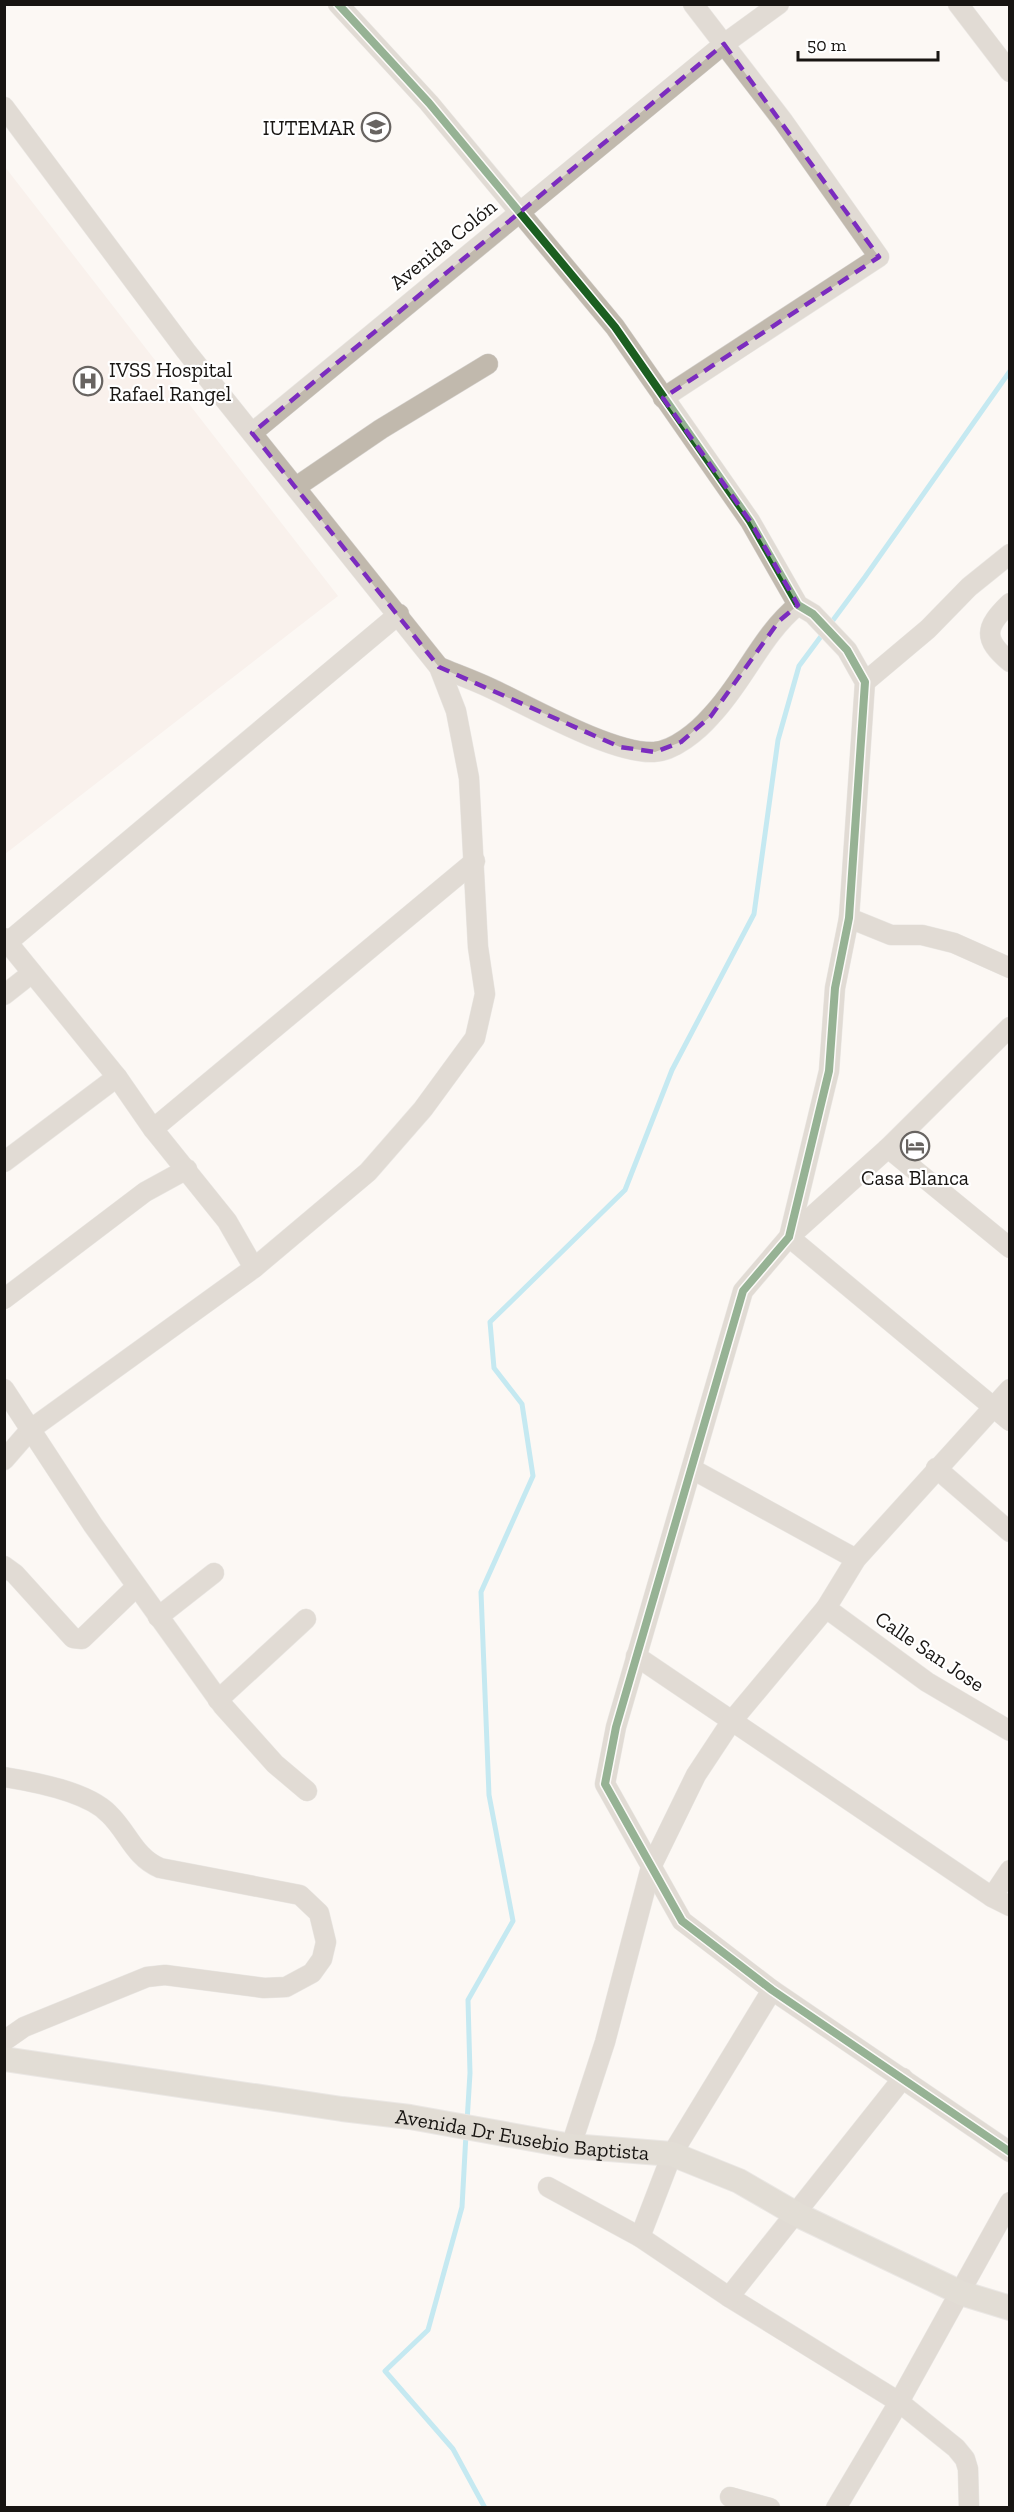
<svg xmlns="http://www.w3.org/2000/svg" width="1014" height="2512" font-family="'Zilla Slab',serif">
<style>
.medical{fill:#f5e8e2}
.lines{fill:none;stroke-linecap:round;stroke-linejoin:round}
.stream{stroke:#84d7ee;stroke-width:5}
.minor-casing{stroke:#d7d4d1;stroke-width:21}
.major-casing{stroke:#d7d4d1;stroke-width:26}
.minor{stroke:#c1b9ad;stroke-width:20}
.major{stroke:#c3bcb0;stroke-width:24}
.cycleway-casing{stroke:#fff;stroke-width:11}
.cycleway{stroke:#1b5e20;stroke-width:8}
.marked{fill:none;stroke:#7b2cbf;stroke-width:4.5;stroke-dasharray:12 8;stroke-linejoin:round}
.labels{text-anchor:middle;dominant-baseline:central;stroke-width:4.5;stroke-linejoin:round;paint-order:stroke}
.poi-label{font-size:21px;fill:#181512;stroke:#fff;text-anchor:end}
.street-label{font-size:21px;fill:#181512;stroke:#fff}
</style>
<rect width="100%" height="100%" fill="#fcf8f4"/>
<polygon class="medical" points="5,167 338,596 5,854"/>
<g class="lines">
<g class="stream">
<polyline points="467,2122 470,2073 468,2000 513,1921 489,1795 481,1592 533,1476 522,1404 494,1368 490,1322 625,1190 672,1070 754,914 778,740 799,666 865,577 1010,371"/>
<polyline points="466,2134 462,2207 428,2330 385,2371 453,2449 485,2508"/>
</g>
<g class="minor-casing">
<g id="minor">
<polyline points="338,4 429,103 615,327 750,521 798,605 813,614 847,650 865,682 849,918 835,988 829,1071 789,1237 743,1291 616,1727 605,1784 682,1921 772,1990 1010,2152"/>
<polyline points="958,4 1010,72"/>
<polyline points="4,107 186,351 439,667 456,711 469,778 478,947 485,994 475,1038 423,1109 368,1172 254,1268 31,1429 4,1460"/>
<polyline points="663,398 879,257 783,121 693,4"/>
<polyline points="252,433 724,44 779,4"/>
<polyline points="296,487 381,429 488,364"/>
<path d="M1010,603C984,628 983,639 1010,662"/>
<path d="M439,667C456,674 473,680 490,688C529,706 612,754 654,752C674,751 698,731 711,716C744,682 761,635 798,605"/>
<polyline points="865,682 928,629 969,587 1010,554"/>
<polyline points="849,918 891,935 922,935 954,943 1010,968"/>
<polyline points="4,938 117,1077 153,1129 227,1221 254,1268"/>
<polyline points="8,942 399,614"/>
<polyline points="4,995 32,973"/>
<polyline points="1010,1027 888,1148 789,1237 1010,1421"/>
<polyline points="153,1129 475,861"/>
<polyline points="888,1148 1010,1248"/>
<polyline points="4,1162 117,1077"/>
<polyline points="4,1299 145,1192 187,1169"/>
<polyline points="4,1389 93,1525 223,1706 275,1764 307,1791"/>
<polyline points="936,1468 1010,1532"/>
<polyline points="692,1469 856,1559"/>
<polyline points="4,1566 15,1574 73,1638 82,1639 136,1587"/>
<polyline points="826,1608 927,1682 1010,1731"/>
<polyline points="158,1617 214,1573"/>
<polyline points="636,1656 992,1897 1010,1906"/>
<polyline points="218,1700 306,1619"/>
<path d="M4,1777C35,1782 88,1792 109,1814C128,1832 134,1857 160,1868L300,1895L319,1913L326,1942L322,1959L312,1973L286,1987L264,1988L165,1975L147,1977L24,2027L4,2041"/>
<polyline points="992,1897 1010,1870"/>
<polyline points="571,2146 605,2042 651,1867 696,1775 731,1722 826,1608 856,1559 1010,1389"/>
<polyline points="548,2187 640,2237 729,2297 899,2402 956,2448 965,2459 968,2469 969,2508"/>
<polyline points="640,2237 672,2154 772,1990"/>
<polyline points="729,2297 903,2078"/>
<polyline points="730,2497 770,2508"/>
<polyline points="836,2508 899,2402 1010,2202"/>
</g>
</g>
<g class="major-casing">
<g id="major">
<path id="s1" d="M4,2059L342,2109L410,2117L571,2146L672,2154L739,2181L796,2214L961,2293L1010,2308"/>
</g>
</g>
<use href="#minor" class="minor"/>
<use href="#major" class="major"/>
<g class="cycleway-casing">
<polyline id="cycleway" points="338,4 429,103 615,327 750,521 798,605 813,614 847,650 865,682 849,918 835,988 829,1071 789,1237 743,1291 616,1727 605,1784 682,1921 772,1990 1010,2152"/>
</g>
<use href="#cycleway" class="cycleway"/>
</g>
<path d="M0 0H1014V2512H0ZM724,44L879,257L663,398L750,521L798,605L779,621L711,716L681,742L655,752L620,747L439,667L252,433Z" fill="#fcf8f4" fill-opacity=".55" fill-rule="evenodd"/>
<path class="marked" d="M724,44L879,257L663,398L750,521L798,605L779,621L711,716L681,742L655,752L620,747L439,667L252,433Z"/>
<defs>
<g id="university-ring" transform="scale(1.5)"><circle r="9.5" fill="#fff" stroke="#686461" stroke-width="1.5"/><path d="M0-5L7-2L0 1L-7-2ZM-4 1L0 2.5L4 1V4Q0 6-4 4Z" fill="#686461"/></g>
<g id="hospital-ring" transform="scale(1.5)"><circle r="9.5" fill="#fff" stroke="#686461" stroke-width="1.5"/><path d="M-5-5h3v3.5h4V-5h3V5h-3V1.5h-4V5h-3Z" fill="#686461"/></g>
<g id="hotel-ring" transform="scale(1.5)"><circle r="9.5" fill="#fff" stroke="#686461" stroke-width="1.5"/><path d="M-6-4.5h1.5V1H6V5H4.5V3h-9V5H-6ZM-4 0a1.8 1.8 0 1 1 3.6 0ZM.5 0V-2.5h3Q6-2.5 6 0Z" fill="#686461"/></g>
</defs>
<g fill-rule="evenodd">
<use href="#university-ring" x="376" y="127"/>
<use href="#hospital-ring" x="88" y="381"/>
<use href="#hotel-ring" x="915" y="1146"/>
</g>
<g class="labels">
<g class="poi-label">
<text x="355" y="127">IUTEMAR</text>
<text x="109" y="369" text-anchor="start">IVSS Hospital<tspan x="109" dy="24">Rafael Rangel</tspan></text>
<text x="915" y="1177" text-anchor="middle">Casa Blanca</text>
</g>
<g class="street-label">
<text transform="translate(443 244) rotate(-39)">Avenida Colón</text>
<text transform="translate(930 1651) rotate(34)">Calle San Jose</text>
<text stroke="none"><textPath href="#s1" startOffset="524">Avenida Dr Eusebio Baptista</textPath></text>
</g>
</g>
<rect width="1014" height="2512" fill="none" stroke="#181512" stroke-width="12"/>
<path d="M798 51v9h140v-9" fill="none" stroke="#181512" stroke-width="3"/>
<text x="807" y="51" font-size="18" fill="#181512" stroke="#ffffff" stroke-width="4.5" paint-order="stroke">50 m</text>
</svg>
